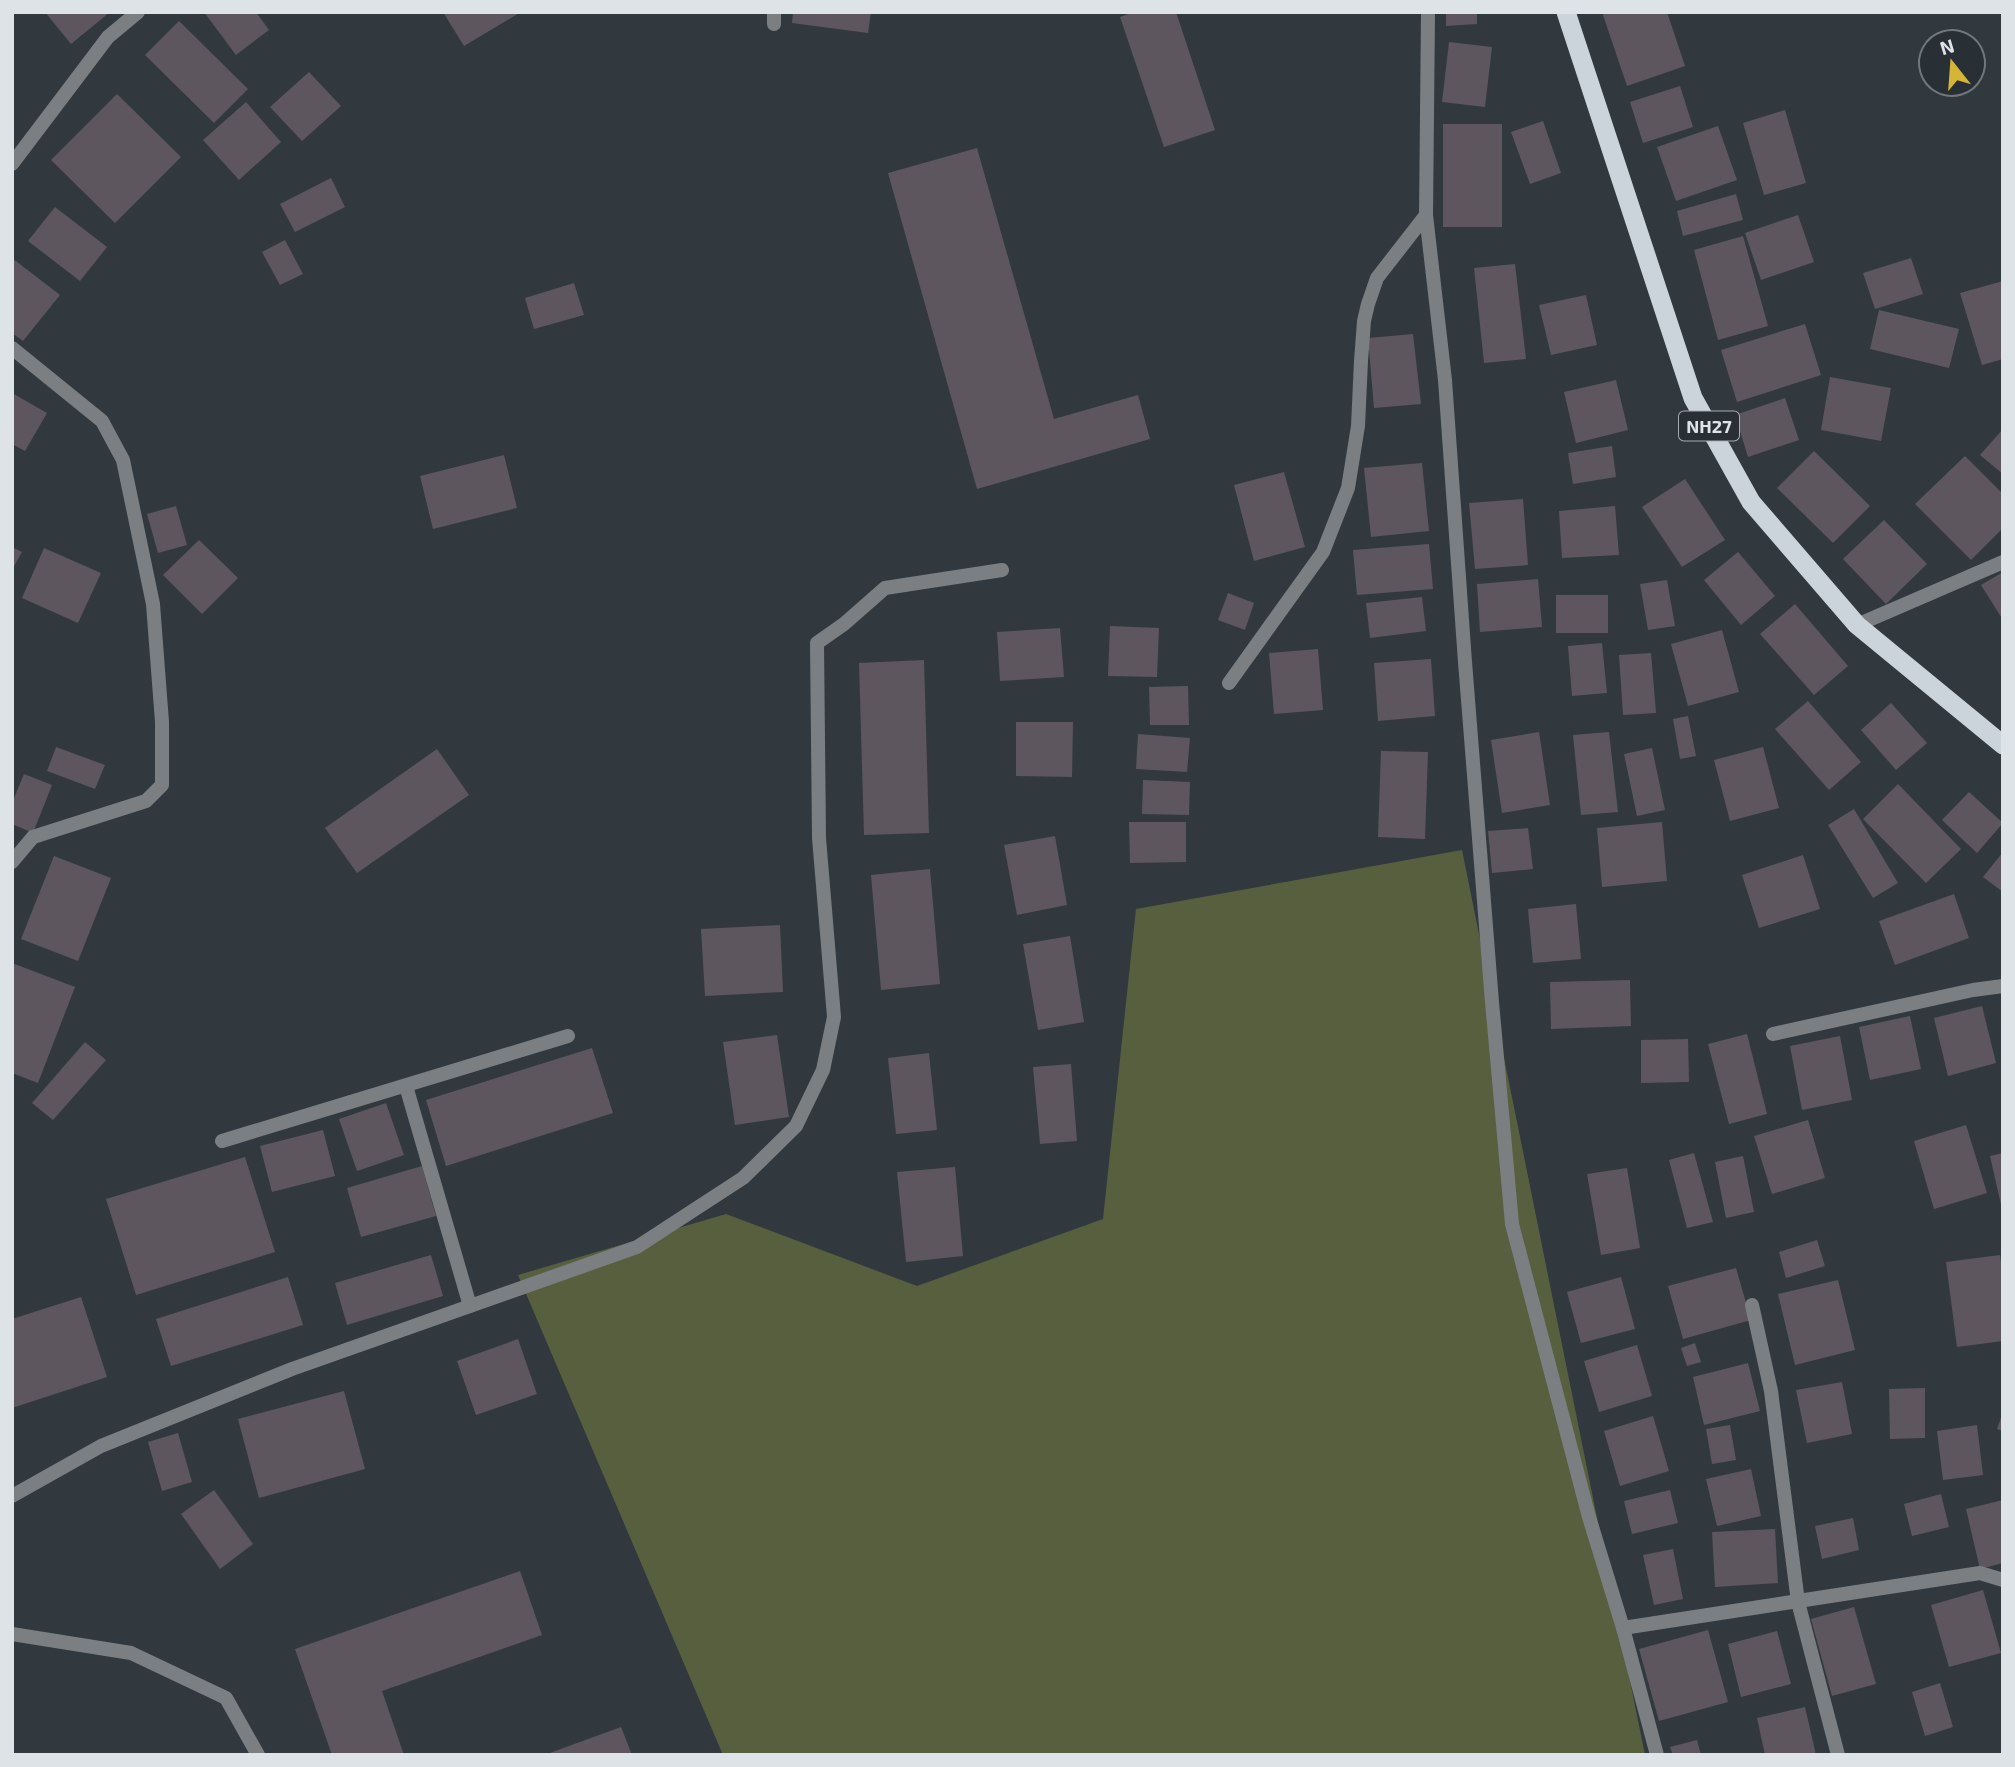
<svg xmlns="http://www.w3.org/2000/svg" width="2015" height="1767" font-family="'Exo 2',sans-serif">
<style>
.green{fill:#585f3f}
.building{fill:#5d565e}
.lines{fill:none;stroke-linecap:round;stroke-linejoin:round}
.service{stroke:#7b7f82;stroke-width:14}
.minor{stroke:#7b7f82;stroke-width:14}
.trunk{stroke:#cad4da;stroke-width:19}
.labels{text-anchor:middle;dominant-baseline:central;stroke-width:5;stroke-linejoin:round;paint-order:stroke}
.shield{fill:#282f35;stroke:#a7adb2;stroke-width:2}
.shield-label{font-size:18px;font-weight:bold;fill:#dee3e7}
</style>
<rect width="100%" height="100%" fill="#31393f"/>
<polygon class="green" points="1462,850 1645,1755 723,1755 518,1275 726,1214 917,1286 1103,1219 1136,909"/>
<g class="building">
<polygon points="45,12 110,12 71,44"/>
<polygon points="204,12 256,12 269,30 236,55"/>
<polygon points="443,12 521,12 464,46"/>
<polygon points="793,12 871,12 868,33 792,23"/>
<polygon points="1133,12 1176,12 1215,130 1164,147 1120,17"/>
<polygon points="1446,12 1477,12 1477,24 1446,26"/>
<polygon points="1602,12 1667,12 1685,66 1627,86"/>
<polygon points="179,21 248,89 214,123 145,55"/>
<polygon points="1449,42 1492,47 1485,107 1442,102"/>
<polygon points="309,72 341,106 302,141 270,107"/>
<polygon points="1680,86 1693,127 1643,143 1630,102"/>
<polygon points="117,94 181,157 115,223 51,160"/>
<polygon points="246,102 281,142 239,180 203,140"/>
<polygon points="1785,110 1806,183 1764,195 1743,123"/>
<polygon points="1543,121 1561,173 1530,184 1511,132"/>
<rect x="1443" y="124" width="59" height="103"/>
<polygon points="1718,126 1737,180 1676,201 1657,147"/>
<polygon points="977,148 1054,419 1138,395 1150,439 977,489 888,173"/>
<polygon points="331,178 345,207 295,232 280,204"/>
<polygon points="1736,194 1743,220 1683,236 1677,211"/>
<polygon points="55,207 107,247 80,281 28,241"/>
<polygon points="1798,215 1814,262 1761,280 1745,233"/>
<polygon points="1743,236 1768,326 1718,340 1694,250"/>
<polygon points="285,240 303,274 280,285 262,252"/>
<polygon points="12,258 60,295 23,341 12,333"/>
<polygon points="1911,258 1923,294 1875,309 1863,273"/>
<polygon points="1515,264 1526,359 1484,363 1474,268"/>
<polygon points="2003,281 2003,359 1982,365 1960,293"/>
<polygon points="574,283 584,315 534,329 525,298"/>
<polygon points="1586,295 1597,345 1551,355 1539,305"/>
<polygon points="1879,310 1959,329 1949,368 1870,349"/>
<polygon points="1805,324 1821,375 1737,402 1721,350"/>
<polygon points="1413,334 1421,404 1374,408 1368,338"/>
<polygon points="1830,377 1891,388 1881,441 1821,430"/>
<polygon points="1616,380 1628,430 1576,443 1564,392"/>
<polygon points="12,393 47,413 25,451 12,444"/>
<polygon points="1785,398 1799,440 1748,457 1735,415"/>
<polygon points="2003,429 2003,474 1980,455"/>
<polygon points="1612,446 1616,477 1573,484 1568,453"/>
<polygon points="1814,451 1870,506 1833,543 1777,488"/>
<polygon points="504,455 517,508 433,529 420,476"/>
<polygon points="1965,456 2003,494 2003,528 1971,560 1915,504"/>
<polygon points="1422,463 1429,531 1371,537 1364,468"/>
<polygon points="1284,472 1305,547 1254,561 1234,485"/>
<polygon points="1685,479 1725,540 1682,567 1642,507"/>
<polygon points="1523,499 1528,565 1475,569 1469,503"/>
<polygon points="176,506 187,545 158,553 147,514"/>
<polygon points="1615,506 1619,555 1562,558 1559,511"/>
<polygon points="1884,520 1927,564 1886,604 1843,559"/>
<polygon points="199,540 238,578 202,614 163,575"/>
<polygon points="1429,544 1433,589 1357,595 1353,550"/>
<polygon points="12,547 22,552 12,570"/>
<polygon points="44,548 101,573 78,623 22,598"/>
<polygon points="1738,552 1775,596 1741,625 1704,580"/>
<polygon points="2003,572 2003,620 1981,585"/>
<polygon points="1538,579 1542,627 1480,632 1477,584"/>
<polygon points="1667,580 1675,626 1648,630 1640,584"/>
<polygon points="1228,593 1254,603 1245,630 1218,620"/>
<rect x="1556" y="595" width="52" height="38"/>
<polygon points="1422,597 1426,631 1370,638 1366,603"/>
<polygon points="1795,604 1848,666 1814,695 1760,634"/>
<polygon points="1110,626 1159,628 1157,677 1108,676"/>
<polygon points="1060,628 1064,677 1000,681 997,632"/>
<polygon points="1722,630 1739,692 1688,706 1671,644"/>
<polygon points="1602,643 1607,693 1572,696 1568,646"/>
<polygon points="1318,649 1323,710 1274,714 1269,653"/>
<polygon points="1651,653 1656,713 1623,715 1619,655"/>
<polygon points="1431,659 1435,716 1378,721 1374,663"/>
<polygon points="924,660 929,833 864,835 859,663"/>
<polygon points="1188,686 1189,725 1150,725 1149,687"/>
<polygon points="1808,701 1861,762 1829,790 1775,729"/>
<polygon points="1891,703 1927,743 1896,770 1861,730"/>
<polygon points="1688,716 1696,756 1680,759 1673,719"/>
<polygon points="1016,722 1073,722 1072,777 1016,776"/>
<polygon points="1539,732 1550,805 1502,813 1491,740"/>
<polygon points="1609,732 1618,812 1581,815 1573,735"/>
<polygon points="1138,734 1190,738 1187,772 1136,769"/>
<polygon points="56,747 105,765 95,789 47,771"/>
<polygon points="1763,747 1779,808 1730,821 1714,760"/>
<polygon points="1652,748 1665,810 1637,816 1624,754"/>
<polygon points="437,749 469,795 357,873 325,828"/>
<polygon points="1381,751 1428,752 1425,839 1378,837"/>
<polygon points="24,774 52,785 33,833 12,824 12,803"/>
<polygon points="1143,780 1190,782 1189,815 1142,814"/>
<polygon points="1898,784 1961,849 1926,883 1863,819"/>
<polygon points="1969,792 2003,823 1977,853 1942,820"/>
<polygon points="1854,809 1898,883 1873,898 1828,825"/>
<polygon points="1129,822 1186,822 1186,862 1130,863"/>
<polygon points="1662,822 1667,881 1602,887 1597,828"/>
<polygon points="1528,828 1533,869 1492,873 1488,831"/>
<polygon points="1055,836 1067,905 1017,915 1004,845"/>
<polygon points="2003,852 2003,892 1983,877"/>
<polygon points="1803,855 1820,909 1759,928 1742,875"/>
<polygon points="54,856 111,878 78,961 21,939"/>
<polygon points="930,869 940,984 881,990 871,875"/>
<polygon points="1954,894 1969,938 1895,965 1879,921"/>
<polygon points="1576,904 1581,959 1533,963 1528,909"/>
<polygon points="780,925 783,992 705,996 701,929"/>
<polygon points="1070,936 1084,1022 1038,1030 1023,944"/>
<polygon points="12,963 75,987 38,1083 12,1073"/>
<polygon points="1630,980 1631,1026 1551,1029 1550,982"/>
<polygon points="1982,1006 1996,1063 1948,1076 1934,1018"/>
<polygon points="1910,1016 1921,1069 1870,1080 1859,1027"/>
<polygon points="1747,1034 1767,1114 1729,1124 1708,1044"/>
<polygon points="777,1035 789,1117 735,1125 723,1042"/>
<polygon points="1840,1036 1852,1100 1802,1110 1790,1046"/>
<polygon points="1688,1039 1689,1082 1641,1083 1641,1040"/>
<polygon points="85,1042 106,1060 53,1120 32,1103"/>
<polygon points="592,1048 613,1113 446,1166 426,1100"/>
<polygon points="929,1053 937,1130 896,1134 888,1058"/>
<polygon points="1071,1064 1077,1141 1040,1144 1033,1067"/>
<polygon points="386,1103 404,1155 357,1171 339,1119"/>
<polygon points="1808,1120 1825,1178 1772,1194 1754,1136"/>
<polygon points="1966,1125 1987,1193 1934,1209 1914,1141"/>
<polygon points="323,1130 335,1176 272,1192 260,1146"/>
<polygon points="1694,1153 1713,1222 1687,1228 1669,1160"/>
<polygon points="2003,1153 2003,1209 2002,1209 1990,1156"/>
<polygon points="1743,1156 1754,1212 1726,1218 1715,1162"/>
<polygon points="245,1157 275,1252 136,1295 106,1199"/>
<polygon points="422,1166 436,1216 361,1237 347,1188"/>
<polygon points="955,1167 963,1256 906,1262 897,1172"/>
<polygon points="1627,1168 1640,1248 1601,1255 1587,1174"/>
<polygon points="1817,1240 1825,1266 1786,1278 1779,1252"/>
<polygon points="431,1255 443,1296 347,1325 335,1283"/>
<polygon points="2000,1255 2003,1276 2003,1341 1957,1347 1946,1262"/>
<polygon points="1736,1268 1751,1320 1683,1339 1668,1286"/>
<polygon points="288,1277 303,1325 171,1366 156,1319"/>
<polygon points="1621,1277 1635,1329 1581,1343 1567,1292"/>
<polygon points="1838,1280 1855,1350 1795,1365 1778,1294"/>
<polygon points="81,1297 107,1377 12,1408 12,1319"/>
<polygon points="518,1339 537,1394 476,1415 457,1361"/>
<polygon points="1695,1343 1701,1362 1687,1366 1681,1348"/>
<polygon points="1637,1345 1652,1396 1599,1412 1584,1361"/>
<polygon points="1748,1363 1760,1411 1704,1425 1693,1377"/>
<polygon points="1842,1382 1852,1434 1807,1443 1796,1390"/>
<polygon points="1925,1388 1925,1438 1890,1439 1889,1389"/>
<polygon points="344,1391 365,1469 259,1498 238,1419"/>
<polygon points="2003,1412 2003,1431 1997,1429"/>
<polygon points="1653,1416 1669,1471 1620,1486 1604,1431"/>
<polygon points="1730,1425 1736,1460 1712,1464 1706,1429"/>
<polygon points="1977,1425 1983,1475 1943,1480 1937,1431"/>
<polygon points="178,1433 192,1482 162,1491 148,1442"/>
<polygon points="1751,1469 1761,1516 1717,1526 1706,1479"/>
<polygon points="214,1490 253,1544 220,1569 181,1514"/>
<polygon points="1670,1490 1678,1523 1632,1534 1624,1501"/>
<polygon points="1941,1494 1949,1527 1912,1536 1904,1504"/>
<polygon points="2003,1500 2003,1563 1980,1569 1966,1509"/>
<polygon points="1853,1518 1859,1550 1822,1559 1815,1526"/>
<polygon points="1775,1529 1778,1583 1715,1587 1712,1532"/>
<polygon points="1673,1549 1683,1599 1654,1605 1643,1555"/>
<polygon points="520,1571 542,1635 382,1691 404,1755 332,1755 295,1649"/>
<polygon points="1983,1590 2001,1653 1949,1667 1931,1605"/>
<polygon points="1854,1607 1876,1684 1832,1696 1811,1619"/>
<polygon points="1708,1630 1728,1702 1659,1721 1639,1649"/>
<polygon points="1777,1631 1791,1684 1741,1697 1728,1644"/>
<polygon points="1940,1683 1953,1727 1925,1736 1912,1692"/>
<polygon points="1805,1707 1816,1755 1765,1755 1757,1718"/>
<polygon points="621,1727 632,1755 547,1755 547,1754"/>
<polygon points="1697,1740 1701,1755 1673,1755 1670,1747"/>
</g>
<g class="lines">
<polyline class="service" points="12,1634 131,1653 226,1698 258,1755"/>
<g class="minor">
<polyline points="1428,12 1426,215 1445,380 1465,662 1492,1002 1512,1224 1589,1517 1623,1628 1980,1573 2003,1580"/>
<polyline points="774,24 774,12"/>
<polyline points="12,164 108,37 138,12"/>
<polyline points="12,348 102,421 123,460 153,604 162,722 162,785 146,801 33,837 12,862"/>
<polyline points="1857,625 2003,562"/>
<polyline points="1229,683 1323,552 1348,488 1358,426 1361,361 1364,321 1368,304 1377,278 1426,215"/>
<polyline points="1773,1034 1973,990 2003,986"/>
<polyline points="406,1086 470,1306"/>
<polyline points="222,1141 568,1036"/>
<polyline points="1752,1305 1771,1391 1798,1602 1838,1755"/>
<polyline points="12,1496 101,1446 292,1369 637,1247 743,1178 796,1126 823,1070 834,1017 819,838 817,643 844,624 885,588 1002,570"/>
<polyline points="1623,1628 1657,1755"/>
</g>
<polyline class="trunk" points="1566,12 1693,398 1751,502 1857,625 2003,745"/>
</g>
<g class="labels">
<rect class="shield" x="1679" y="411.5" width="60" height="29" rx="5"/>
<g class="shield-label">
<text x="1709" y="426">NH27</text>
</g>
</g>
<rect width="2015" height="1767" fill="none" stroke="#dee3e7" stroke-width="28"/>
<g transform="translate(1952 63) rotate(343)"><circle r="33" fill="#282f35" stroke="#71777c" stroke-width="2"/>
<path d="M0-5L12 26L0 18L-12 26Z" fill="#d5b535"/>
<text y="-10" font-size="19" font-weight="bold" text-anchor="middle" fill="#dee3e7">N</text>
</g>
</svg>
